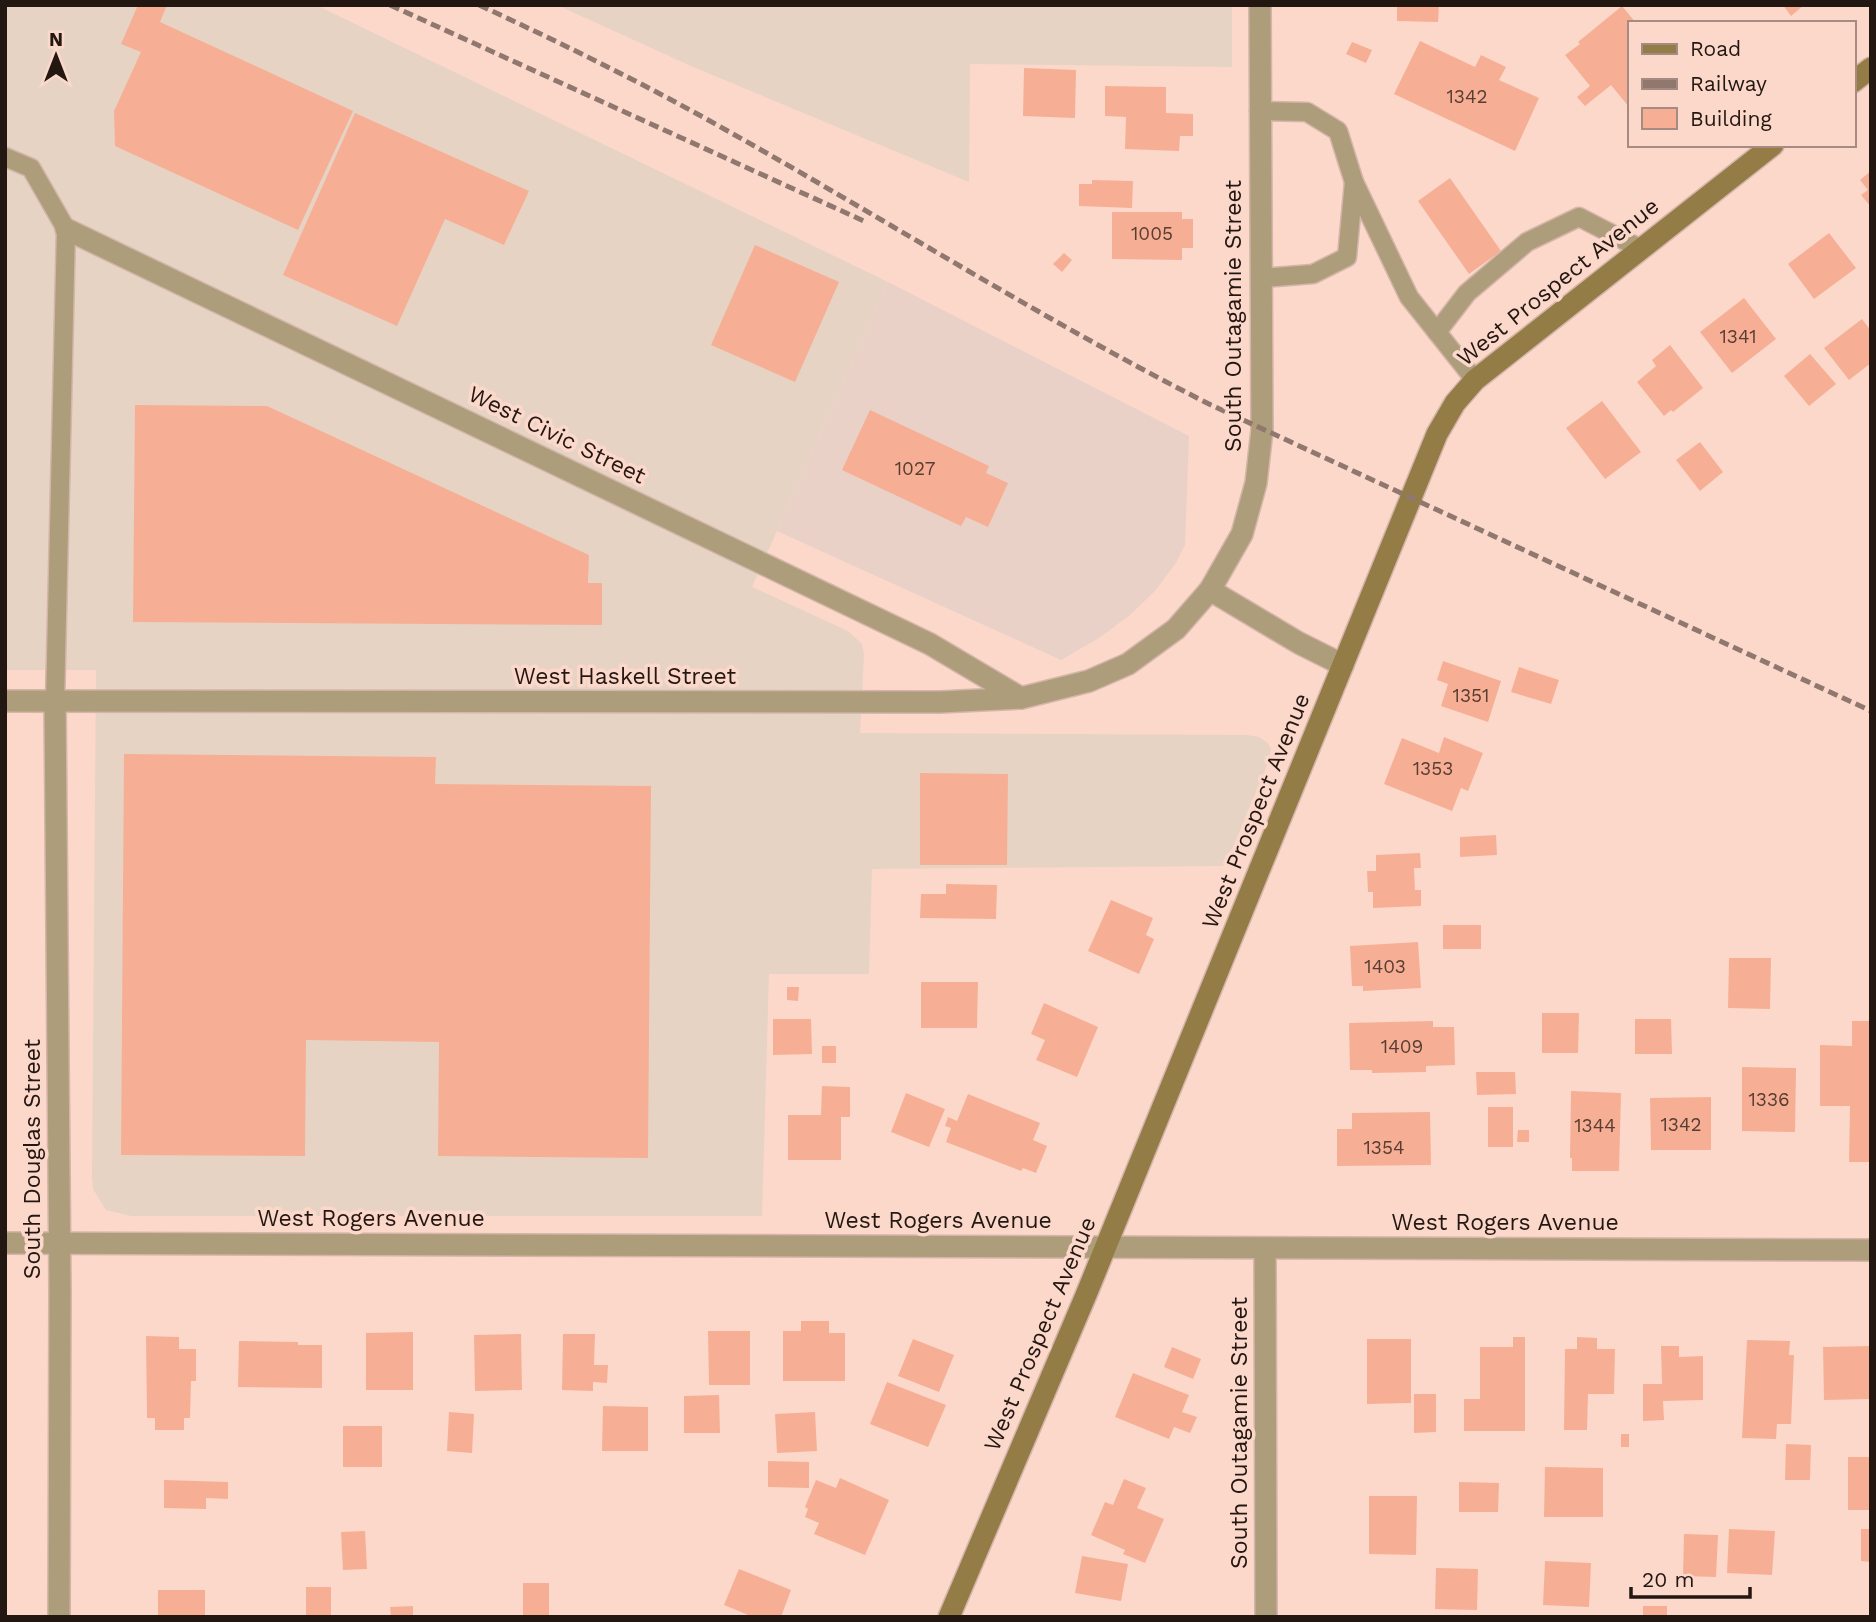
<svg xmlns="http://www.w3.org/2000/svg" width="1876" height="1622" font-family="'Work Sans',sans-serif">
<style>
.commercial{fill:#e9d1c8}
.industrial{fill:#e7d3c4}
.building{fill:#f6af95}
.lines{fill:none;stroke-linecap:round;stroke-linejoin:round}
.service-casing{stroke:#d5b5aa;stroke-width:21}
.minor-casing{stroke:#d5b5aa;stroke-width:24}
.secondary-casing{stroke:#d5b5aa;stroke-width:24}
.service{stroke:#ad9d7a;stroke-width:18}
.minor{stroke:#ad9d7a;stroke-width:21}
.secondary{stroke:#937c46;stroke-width:21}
.rail{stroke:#90786f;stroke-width:5;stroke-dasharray:10 5;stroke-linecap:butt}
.labels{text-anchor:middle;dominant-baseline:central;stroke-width:7;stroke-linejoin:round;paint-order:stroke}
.number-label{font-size:19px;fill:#583d33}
.street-label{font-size:23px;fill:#231712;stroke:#fcd8cb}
</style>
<rect width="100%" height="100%" fill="#fcd8cb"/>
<polygon class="commercial" points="888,282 1189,436 1185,545 1176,563 1155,591 1130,615 1099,638 1061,660 777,531"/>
<g class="industrial">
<polygon points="5,5 316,5 888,282 752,587 848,631 862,644 864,655 860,733 1247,735 1259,737 1268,743 1271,749 1269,761 1225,866 872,869 869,974 769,974 762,1216 131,1216 106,1210 93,1189 92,1177 96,670 5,670"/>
<polygon points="557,5 1232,5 1232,67 970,64 969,182 691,66"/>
</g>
<g class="building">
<polygon points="138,5 167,5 160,22 353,111 298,230 115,146 114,111 141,52 121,44"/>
<polygon points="1397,5 1439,5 1438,22 1397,21"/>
<polygon points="1783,5 1804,5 1791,16"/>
<polygon points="1622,6 1636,23 1629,23 1629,107 1611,85 1585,106 1577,97 1590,86 1565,55 1580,44 1578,42"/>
<polygon points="1420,41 1475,67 1481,55 1506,67 1499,80 1539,98 1515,151 1394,94"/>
<polygon points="1352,42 1372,50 1366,63 1346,54"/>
<polygon points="1024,68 1076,70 1075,118 1023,116"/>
<polygon points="1105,86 1166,87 1166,113 1193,114 1193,136 1180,136 1179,151 1125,149 1126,117 1105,116"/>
<polygon points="355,113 529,191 504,245 445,219 397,326 283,275"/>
<polygon points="1871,171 1871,207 1861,195 1868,190 1860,180"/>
<polygon points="1450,178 1501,251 1469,274 1418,201"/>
<polygon points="1092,180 1133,181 1132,208 1079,206 1079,184 1092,184"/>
<polygon points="1112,212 1182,212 1182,219 1193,219 1193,248 1182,248 1182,260 1112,259"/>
<polygon points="1829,233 1856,268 1814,299 1788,264"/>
<polygon points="755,245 839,282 795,382 711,345"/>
<polygon points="1064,253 1072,260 1062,272 1053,264"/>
<polygon points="1744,298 1776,339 1732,373 1700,332"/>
<polygon points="1862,319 1871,331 1871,363 1849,380 1824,348"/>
<polygon points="1670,345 1703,388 1673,412 1671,410 1664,416 1637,382 1656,366 1652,360"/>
<polygon points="1810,354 1836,384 1809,406 1784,376"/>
<polygon points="1602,401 1641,452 1605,479 1566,428"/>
<polygon points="135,405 267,406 589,555 588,583 602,583 602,625 133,622"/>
<polygon points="870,410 989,466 986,473 1008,483 988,527 966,517 961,526 842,470"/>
<polygon points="1700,442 1723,472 1700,491 1676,460"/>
<polygon points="1443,661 1501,681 1488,722 1441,706 1448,684 1437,680"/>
<polygon points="1519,667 1559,680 1551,704 1511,692"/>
<polygon points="1444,737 1483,753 1468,791 1461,788 1452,811 1384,784 1402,738 1439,753"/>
<polygon points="124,754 436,757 435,784 651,786 648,1158 438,1156 439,1042 306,1040 305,1156 121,1155"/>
<polygon points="920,773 1008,774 1007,865 920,865"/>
<polygon points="1496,835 1497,855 1460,857 1460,837"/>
<polygon points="1420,853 1421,868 1414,868 1415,890 1421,890 1421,906 1373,908 1373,892 1368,892 1367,871 1376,871 1376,855"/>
<polygon points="946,884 997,885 996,919 920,918 921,894 946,894"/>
<polygon points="1111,900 1153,918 1146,935 1154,939 1139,974 1088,951"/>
<rect x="1443" y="925" width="38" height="24"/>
<polygon points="1418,942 1421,988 1363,991 1363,986 1352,986 1350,946"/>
<polygon points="1729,958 1771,958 1770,1009 1728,1008"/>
<polygon points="921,982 978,982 977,1028 921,1028"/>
<polygon points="787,987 799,987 798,1001 787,1000"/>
<polygon points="1044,1003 1098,1027 1077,1077 1036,1060 1045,1040 1031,1034"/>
<polygon points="1542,1013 1579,1013 1578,1053 1542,1053"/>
<polygon points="773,1019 811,1019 812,1054 773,1055"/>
<polygon points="1635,1019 1671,1019 1672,1054 1635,1054"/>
<polygon points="1433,1021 1433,1027 1454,1027 1455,1065 1426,1066 1426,1072 1372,1073 1372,1070 1350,1070 1349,1023"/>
<polygon points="1852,1021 1871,1021 1871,1162 1849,1162 1850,1106 1820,1106 1820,1045 1852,1046"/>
<rect x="822" y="1046" width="14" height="17"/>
<polygon points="1742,1067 1796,1068 1795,1132 1742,1131"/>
<polygon points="1476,1072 1515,1072 1516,1094 1477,1095"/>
<polygon points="822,1086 850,1087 850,1117 841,1117 841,1160 788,1160 788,1115 821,1115"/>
<polygon points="1571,1091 1621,1093 1619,1171 1572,1171 1572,1158 1570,1158"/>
<polygon points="906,1093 945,1109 929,1147 891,1132"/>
<polygon points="968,1094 1040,1123 1033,1140 1047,1146 1036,1173 1023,1168 1021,1171 946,1142 951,1128 945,1126 948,1117 957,1121"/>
<polygon points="1711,1097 1711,1150 1651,1150 1650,1098"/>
<rect x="1488" y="1107" width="25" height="40"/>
<polygon points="1430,1112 1431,1165 1337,1166 1337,1129 1352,1129 1352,1113"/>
<polygon points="1518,1130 1529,1130 1529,1142 1517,1142"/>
<polygon points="801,1321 829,1321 829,1333 845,1333 845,1381 783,1381 783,1331 801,1331"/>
<polygon points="708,1331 750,1331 750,1385 709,1385"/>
<polygon points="413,1332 413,1390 366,1390 366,1333"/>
<polygon points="521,1334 522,1390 475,1391 474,1335"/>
<polygon points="563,1334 595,1334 594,1365 608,1365 607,1383 593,1382 593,1391 562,1390"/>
<polygon points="146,1336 179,1337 179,1349 196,1349 196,1381 191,1381 190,1418 184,1418 184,1430 155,1430 155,1418 147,1418"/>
<polygon points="1513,1337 1525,1337 1525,1431 1464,1431 1464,1399 1480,1399 1480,1347 1513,1347"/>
<polygon points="1577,1337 1597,1338 1597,1349 1615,1349 1614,1394 1588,1394 1587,1430 1564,1430 1565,1349 1577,1349"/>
<polygon points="913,1339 954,1355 939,1392 898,1376"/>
<polygon points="1367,1339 1411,1339 1411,1403 1367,1404"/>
<polygon points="1747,1340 1790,1341 1789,1355 1794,1355 1791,1424 1777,1424 1776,1439 1742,1438"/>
<polygon points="239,1341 298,1342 298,1345 322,1345 322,1388 238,1387"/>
<polygon points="1661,1346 1679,1346 1679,1357 1703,1356 1703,1400 1663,1401 1664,1420 1643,1421 1643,1384 1662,1384"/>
<polygon points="1871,1346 1871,1399 1824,1400 1823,1347"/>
<polygon points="1172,1347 1201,1359 1193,1379 1164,1367"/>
<polygon points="1133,1373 1189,1395 1182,1412 1197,1417 1190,1433 1174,1427 1169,1439 1115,1417"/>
<polygon points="887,1382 946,1405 928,1447 870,1424"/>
<polygon points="1414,1394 1436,1394 1436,1432 1414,1433"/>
<polygon points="719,1395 720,1433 684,1433 684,1396"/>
<polygon points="603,1406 648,1407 648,1451 602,1451"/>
<polygon points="449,1412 474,1414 472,1453 447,1451"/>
<polygon points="815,1412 817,1451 777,1453 775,1414"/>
<rect x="343" y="1426" width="39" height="41"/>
<rect x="1621" y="1434" width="8" height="13"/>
<polygon points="1786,1444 1811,1445 1810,1480 1785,1480"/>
<rect x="1848" y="1457" width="23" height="53"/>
<polygon points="768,1461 809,1462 809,1488 768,1487"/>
<polygon points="1545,1467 1603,1468 1603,1517 1544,1517"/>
<polygon points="840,1478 889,1500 865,1555 814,1534 819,1523 805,1517 808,1509 805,1507 816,1480 836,1488"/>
<polygon points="1124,1479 1146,1488 1137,1508 1164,1519 1145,1563 1123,1554 1125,1550 1091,1535 1105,1502 1113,1505"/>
<polygon points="164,1480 228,1482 228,1499 206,1498 206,1509 164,1508"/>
<polygon points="1459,1482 1499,1483 1498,1512 1459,1512"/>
<polygon points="1369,1496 1417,1496 1416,1555 1369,1554"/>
<polygon points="1729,1529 1775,1531 1772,1575 1727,1573"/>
<polygon points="1861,1529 1871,1529 1871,1562 1861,1561"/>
<polygon points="365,1531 367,1569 343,1570 341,1532"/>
<polygon points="1684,1534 1718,1535 1716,1577 1683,1576"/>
<polygon points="1082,1556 1128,1564 1121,1601 1075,1593"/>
<polygon points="1545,1561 1591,1563 1589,1607 1543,1605"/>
<polygon points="1436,1568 1478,1569 1477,1610 1435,1609"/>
<polygon points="739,1569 791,1590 781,1617 753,1617 724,1605"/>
<rect x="523" y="1583" width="26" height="34"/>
<rect x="306" y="1587" width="25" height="30"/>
<rect x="158" y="1590" width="47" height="27"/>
<polygon points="413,1606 413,1617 391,1617 390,1607"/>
<rect x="1643" y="1606" width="24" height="11"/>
</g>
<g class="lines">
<g class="service-casing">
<g id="service">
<polyline points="1259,111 1307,112 1338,131 1354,182 1409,297 1475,380"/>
<polyline points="5,157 31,168 66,229 55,702"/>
<polyline points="1262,278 1313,274 1347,257 1354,182"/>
<polyline points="1437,332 1467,293 1527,242 1579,217 1641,249"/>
</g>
</g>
<g class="minor-casing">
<g id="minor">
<polyline points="66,229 930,644 1021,698"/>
<polyline points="1210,590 1299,643 1343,665"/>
<polyline points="5,701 940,702 1021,698 1089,681 1128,664 1176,629 1210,590 1242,534 1256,483 1262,430 1260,5"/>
<polyline points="55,702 60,1291 59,1617"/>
<polyline points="5,1243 1871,1250"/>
<polyline points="1265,1249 1266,1617"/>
</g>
</g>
<g class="secondary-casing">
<g id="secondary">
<polyline points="1853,82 1871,68"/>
<polyline points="949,1617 1086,1295 1437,434 1455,403 1475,380 1773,145"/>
</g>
</g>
<use href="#service" class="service"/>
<use href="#minor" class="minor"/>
<use href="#secondary" class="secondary"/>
<g class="rail">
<polyline points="390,5 866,222"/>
<path d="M479,5C563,44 645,84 726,130C888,221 1045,321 1211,405L1871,711"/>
</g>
</g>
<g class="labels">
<g class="number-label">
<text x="1467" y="96">1342</text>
<text x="1152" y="233">1005</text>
<text x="1738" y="336">1341</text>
<text x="915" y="468">1027</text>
<text x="1471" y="695">1351</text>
<text x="1433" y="768">1353</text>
<text x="1385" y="966">1403</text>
<text x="1402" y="1046">1409</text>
<text x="1769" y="1099">1336</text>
<text x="1681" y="1124">1342</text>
<text x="1595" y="1125">1344</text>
<text x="1384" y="1147">1354</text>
</g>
<g class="street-label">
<text transform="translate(1558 282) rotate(-39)">West Prospect Avenue</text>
<text transform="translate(1233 316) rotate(-90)">South Outagamie Street</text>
<text transform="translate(557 435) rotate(26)">West Civic Street</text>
<text x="625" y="676">West Haskell Street</text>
<text transform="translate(1256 811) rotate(-68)">West Prospect Avenue</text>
<text transform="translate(32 1159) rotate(-90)">South Douglas Street</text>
<text x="371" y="1218">West Rogers Avenue</text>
<text x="938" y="1220">West Rogers Avenue</text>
<text x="1505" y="1222">West Rogers Avenue</text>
<text transform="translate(1040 1334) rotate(-67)">West Prospect Avenue</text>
<text transform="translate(1239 1433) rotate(-90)">South Outagamie Street</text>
</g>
</g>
<rect width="1876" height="1622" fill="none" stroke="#231712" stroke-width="14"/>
<rect x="1628" y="21" width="228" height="126" fill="#fcd8cb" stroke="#a58b81" stroke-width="2"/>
<rect x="1642" y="44" width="35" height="10" fill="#937c46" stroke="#a58b81" stroke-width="2"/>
<text x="1690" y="56" font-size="21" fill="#231712">Road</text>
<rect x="1642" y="79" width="35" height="10" fill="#90786f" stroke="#a58b81" stroke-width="2"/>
<text x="1690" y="91" font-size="21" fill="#231712">Railway</text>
<rect x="1642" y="108" width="35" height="21" fill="#f6af95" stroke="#a58b81" stroke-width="2"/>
<text x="1690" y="126" font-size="21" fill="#231712">Building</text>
<g transform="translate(56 56)" stroke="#fcd8cb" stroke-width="5" paint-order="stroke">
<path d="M0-5L12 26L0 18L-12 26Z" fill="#231712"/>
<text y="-10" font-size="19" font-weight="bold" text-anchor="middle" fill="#231712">N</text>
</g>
<path d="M1631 1587v10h119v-10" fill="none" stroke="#231712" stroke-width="3.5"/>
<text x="1642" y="1587" font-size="21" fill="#231712" stroke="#fcd8cb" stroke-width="5" paint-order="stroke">20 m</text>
</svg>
